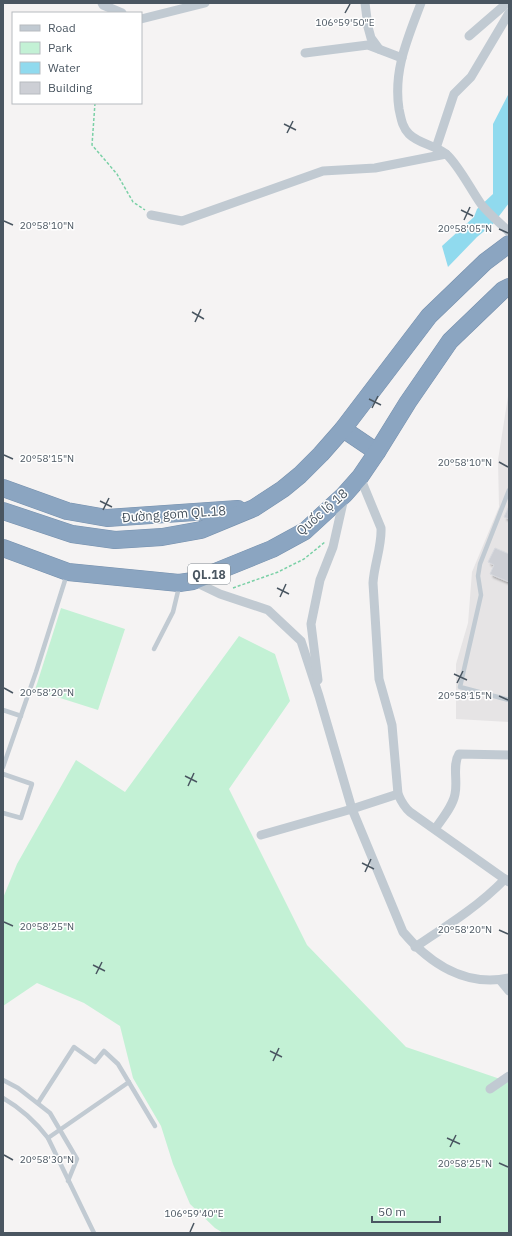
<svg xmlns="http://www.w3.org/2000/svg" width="512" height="1236" font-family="'IBM Plex Sans',sans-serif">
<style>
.education{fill:#e6e4e5}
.green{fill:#c3f1d5}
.water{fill:#90daee}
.building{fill:#cdcfd5;stroke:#d7d9de;filter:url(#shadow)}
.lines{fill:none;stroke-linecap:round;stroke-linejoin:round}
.highway-casing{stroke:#7690ad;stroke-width:18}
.path{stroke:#7ad0a6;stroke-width:1.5;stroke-dasharray:3 2;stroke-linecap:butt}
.lane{stroke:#c1cad2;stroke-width:4.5}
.street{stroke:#c1cad2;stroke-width:9}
.highway{stroke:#8ba5c1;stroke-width:17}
.ticks{fill:none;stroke:#4a5661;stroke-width:1.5}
.labels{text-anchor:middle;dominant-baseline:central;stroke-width:3;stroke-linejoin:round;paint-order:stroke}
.shield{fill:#fff;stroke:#808990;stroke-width:1}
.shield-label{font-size:12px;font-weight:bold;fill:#4a5661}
.street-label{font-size:13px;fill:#4a5661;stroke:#fff}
.ticks-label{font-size:10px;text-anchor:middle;fill:#4a5661;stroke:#fff;stroke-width:3;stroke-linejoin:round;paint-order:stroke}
</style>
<defs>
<filter id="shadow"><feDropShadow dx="3" dy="3" stdDeviation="1" flood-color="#0004"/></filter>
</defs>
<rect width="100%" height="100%" fill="#f5f3f3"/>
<polygon class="education" points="509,390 509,722 456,719 456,664 468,623 472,572 499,507 498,460"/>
<g class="green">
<polygon points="61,608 125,629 98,710 35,690"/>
<polygon points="239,636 275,654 290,701 229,789 307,945 406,1047 509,1082 509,1233 223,1233 215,1228 190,1204 173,1164 161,1126 133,1078 120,1026 84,1003 37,983 3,1006 3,898 17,864 76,760 125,792"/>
</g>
<polygon class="water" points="509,93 509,203 493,224 477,237 448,267 442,246 474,217 477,209 493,194 493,124"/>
<g class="building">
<polygon points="509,506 509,519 504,517"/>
<polygon points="495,548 509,554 509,582 490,574 494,565 488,562"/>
</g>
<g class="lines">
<g class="highway-casing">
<g id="highway">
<polyline points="343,429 377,452"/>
<polyline points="3,488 67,511 107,518 238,509"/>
<polyline points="3,511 72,534 115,540 162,537 201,530 254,508 283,489 300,475 321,454 343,429 429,316 485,262 509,244"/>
<polyline points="3,548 68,572 179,583 193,581 272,549 305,531 344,495 360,477 377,452 408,402 450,341 503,290 509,287"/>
</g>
</g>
<g class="path">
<polyline points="95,103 92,145 117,174 133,202 145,210"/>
<polyline points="233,588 278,572 304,559 325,542"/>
</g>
<g class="lane">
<polyline points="509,490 480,564 478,576 481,595 460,687 509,700"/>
<polyline points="154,649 173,612 179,587"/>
<polyline points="3,710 21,716"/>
<polyline points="3,767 36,672 67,574"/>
<polyline points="3,774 32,784 21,818 3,813"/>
<polyline points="3,1080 18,1088 50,1113 77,1159 68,1181"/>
<path d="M3,1098C22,1109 35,1121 48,1138L94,1233"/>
<polyline points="38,1103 74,1047 95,1062 104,1051 118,1064 155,1126"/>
<polyline points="48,1138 129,1082"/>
</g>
<g class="street">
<polyline points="102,3 103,5 122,13"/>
<polyline points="365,3 368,27 371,38 379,49"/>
<path d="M421,3C408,38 393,70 399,109C401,118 402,127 409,134C419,144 435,145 446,154C458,164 471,190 481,204C489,214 500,223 509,232"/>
<polyline points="141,19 205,3"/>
<polyline points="469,36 506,4 509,3"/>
<polyline points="305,53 368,45 402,58"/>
<polyline points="436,148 454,94 471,77 509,13"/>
<polyline points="151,215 182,221 323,171 375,168 446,154"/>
<path d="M360,477L381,528C382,546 374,565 373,583L379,679L392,725L398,794C401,801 404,807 410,812L509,882"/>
<path d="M193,581L220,594L268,610L301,641L319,696L352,809L403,932C430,964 466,987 509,978"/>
<polyline points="318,680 311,624 320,580 333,547 344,498"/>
<path d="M435,829C442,819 453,806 455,794C458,781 452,765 459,754L509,755"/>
<polyline points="261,835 352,809 398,794"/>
<path d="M415,947C447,926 479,906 505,879"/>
<polyline points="500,980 509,991"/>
<polyline points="490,1089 509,1076"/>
</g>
<use href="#highway" class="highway"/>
</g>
<path class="ticks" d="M345,13L350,4M284,124L296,130M287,133L293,121M461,210L473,216M464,220L470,207M4,221L13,225M499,229L508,233M192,312L204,319M195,322L201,309M369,399L381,405M372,408L378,396M4,455L13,459M499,462L508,467M100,501L112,507M103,510L109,498M277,588L289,594M280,597L286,584M454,674L467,680M457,683L463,671M4,688L13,693M499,696L508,700M185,776L197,782M188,786L194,773M362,863L374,869M365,872L371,859M4,922L13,926M499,930L508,934M93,965L105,971M96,974L102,962M270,1051L282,1057M273,1061L279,1048M447,1138L460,1144M450,1147L456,1135M4,1155L13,1160M499,1163L508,1167M190,1232L194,1223"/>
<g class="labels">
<rect class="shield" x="188" y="564" width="42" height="20" rx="3"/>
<g class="shield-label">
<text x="209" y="574">QL.18</text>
</g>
<g class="street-label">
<text transform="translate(322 512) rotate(-41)">Quốc lộ 18</text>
<text transform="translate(174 514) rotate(-4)">Đường gom QL.18</text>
</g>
</g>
<g class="ticks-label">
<text x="345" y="26">106°59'50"E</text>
<text x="47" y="229">20°58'10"N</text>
<text x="465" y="232">20°58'05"N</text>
<text x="47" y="462">20°58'15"N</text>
<text x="465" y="466">20°58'10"N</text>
<text x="47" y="696">20°58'20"N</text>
<text x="465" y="699">20°58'15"N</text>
<text x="47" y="930">20°58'25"N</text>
<text x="465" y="933">20°58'20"N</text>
<text x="47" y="1163">20°58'30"N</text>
<text x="465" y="1167">20°58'25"N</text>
<text x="194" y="1217">106°59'40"E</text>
</g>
<rect width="512" height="1236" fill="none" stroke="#4a5661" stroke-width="8"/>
<rect x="12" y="12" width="130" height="92" fill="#ffffff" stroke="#b7bbc0"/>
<rect x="20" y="25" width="20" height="6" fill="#c1cad2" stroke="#b7bbc0"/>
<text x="48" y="32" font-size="12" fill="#4a5661">Road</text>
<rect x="20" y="42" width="20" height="12" fill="#c3f1d5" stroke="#b7bbc0"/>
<text x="48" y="52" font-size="12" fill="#4a5661">Park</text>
<rect x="20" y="62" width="20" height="12" fill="#90daee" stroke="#b7bbc0"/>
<text x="48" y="72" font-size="12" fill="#4a5661">Water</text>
<rect x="20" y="82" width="20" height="12" fill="#cdcfd5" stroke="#b7bbc0"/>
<text x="48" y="92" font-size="12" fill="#4a5661">Building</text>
<path d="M372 1216v6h68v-6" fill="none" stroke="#4a5661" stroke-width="2"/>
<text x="378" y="1216" font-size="12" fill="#4a5661" stroke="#ffffff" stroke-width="3" paint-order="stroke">50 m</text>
</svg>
